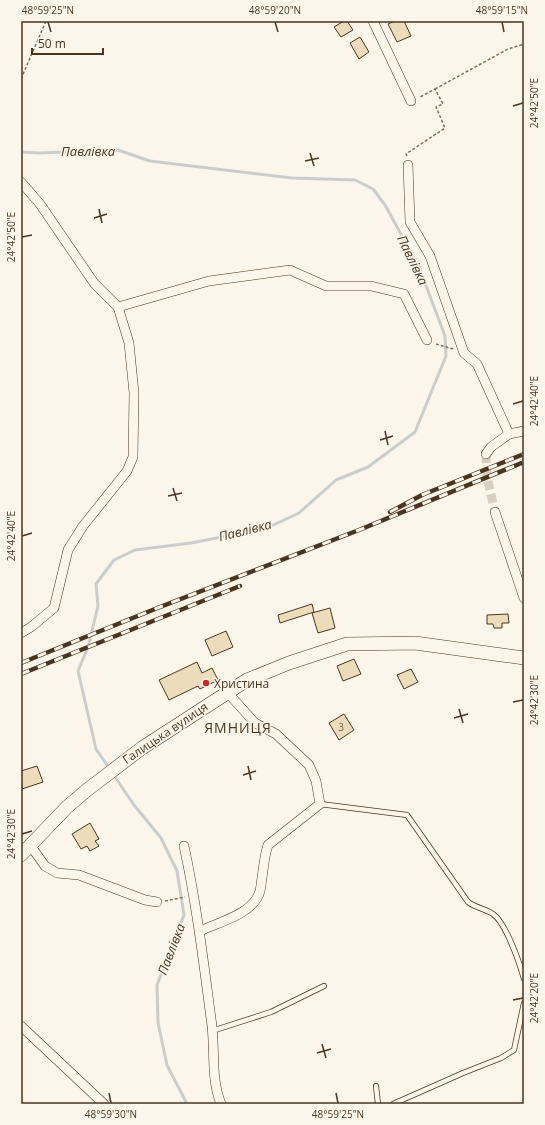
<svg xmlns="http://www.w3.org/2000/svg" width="545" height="1125" font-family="'Open Sans',sans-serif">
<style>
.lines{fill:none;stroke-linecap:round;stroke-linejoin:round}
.stream{stroke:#c9cecd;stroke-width:3}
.building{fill:#ecdcbc;stroke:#4a3520}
.street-tunnel{stroke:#d8cfc1;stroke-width:9;stroke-dasharray:9 4.5;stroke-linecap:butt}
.lane-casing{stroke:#4a3520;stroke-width:6}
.street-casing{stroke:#4a3520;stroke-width:10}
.primary-casing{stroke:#4a3520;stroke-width:14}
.path{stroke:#7f6f5c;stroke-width:1.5;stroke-dasharray:3 2;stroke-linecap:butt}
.lane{stroke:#fbf6e9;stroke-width:4.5}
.street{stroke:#fbf6e9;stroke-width:9}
.primary{stroke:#fbf6e9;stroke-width:13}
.rail-casing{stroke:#4a3520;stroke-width:4.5}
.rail{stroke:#fbf6e9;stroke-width:3;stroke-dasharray:9;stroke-linecap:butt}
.ticks{fill:none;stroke:#4a3520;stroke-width:1.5}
.poi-dot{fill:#c62828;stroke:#fbf6e9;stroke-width:1.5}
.labels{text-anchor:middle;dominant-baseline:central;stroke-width:3;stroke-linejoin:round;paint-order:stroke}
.number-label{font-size:10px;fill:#725f47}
.poi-label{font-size:12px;fill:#4a3520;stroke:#fbf6e9;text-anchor:start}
.street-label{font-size:12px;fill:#4a3520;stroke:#fbf6e9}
.water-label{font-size:13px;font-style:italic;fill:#4a3520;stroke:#fbf6e9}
.quarter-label{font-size:14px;letter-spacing:1px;fill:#4a3520;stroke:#fbf6e9}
.neatline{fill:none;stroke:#4a3520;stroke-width:1.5}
.ticks-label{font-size:10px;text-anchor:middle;fill:#4a3520}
</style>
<rect width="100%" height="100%" fill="#fbf6e9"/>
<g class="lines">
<g class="stream">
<polyline points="21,152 39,153 118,150 150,161 292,178 355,180 373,189 385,205 419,267 445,336 446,356 415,432 368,467 336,480 299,513 267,528 191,543 135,550 114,560 96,584 98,606 88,647 78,671 96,749 109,768"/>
<polyline points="113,774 134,805 161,838 177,871 184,915 157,985 158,1023 167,1065 187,1104"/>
</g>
</g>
<g class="building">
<polygon points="344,21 347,21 353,30 341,37 334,27"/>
<polygon points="395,21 404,21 411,36 397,42 388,24"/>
<polygon points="360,37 369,52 359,59 350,43"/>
<polygon points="312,604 314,612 280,623 278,615"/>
<polygon points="330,608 335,628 318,633 312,613"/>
<polygon points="508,614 509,623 502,623 502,628 494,628 493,624 487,624 487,615"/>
<polygon points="226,631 233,647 212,656 205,640"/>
<polygon points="354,659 361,674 343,681 337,666"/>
<polygon points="197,662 202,673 212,668 218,680 200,689 198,686 169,700 159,680"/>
<polygon points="411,669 418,682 404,689 397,675"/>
<polygon points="344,714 354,730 339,740 329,723"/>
<polygon points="37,766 43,782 22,789 21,771"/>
<polygon points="90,823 99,839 95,841 99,846 90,851 87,846 81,849 72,834"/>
</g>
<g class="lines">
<polyline class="street-tunnel" points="486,454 487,477 495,512"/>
<g class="lane-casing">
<g id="lane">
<path d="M320,804L407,815L468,902C476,908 486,909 493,914C506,923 520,964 524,979"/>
<polyline points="212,1031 271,1012 324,986"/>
<polyline points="376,1086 378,1104"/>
<polyline points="393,1104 463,1073 501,1058 514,1050 524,1003"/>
</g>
</g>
<g class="street-casing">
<g id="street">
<polyline points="373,21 411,101"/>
<polyline points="408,165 410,222 430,256 464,353 477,364 509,434 524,431"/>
<polyline points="21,182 40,204 94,283 118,307 129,343 134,393 133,457 127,471 83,526 68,550 54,608 31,627 21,633"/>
<polyline points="118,307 209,281 290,270 326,286 371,286 404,294 427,340"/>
<polyline points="486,454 491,447 509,434"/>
<polyline points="495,512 524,598"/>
<polyline points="30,845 45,866 57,873 79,875 145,900 157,902"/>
<path d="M184,846C197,906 204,966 212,1026C215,1053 211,1079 221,1104"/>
<path d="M200,931C219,922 254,914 260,891C263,876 263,860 268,845L320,804L316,781L309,765L276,734L255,723L227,692"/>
<polyline points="21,1026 104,1104"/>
</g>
</g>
<g class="primary-casing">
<polyline id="primary" points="21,855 67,807 87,790 142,748 247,680 289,663 347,644 415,643 524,658"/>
</g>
<g class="path">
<polyline points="21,79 46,21"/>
<polyline points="435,89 508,49 524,44"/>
<polyline points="21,97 21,151"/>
<polyline points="407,156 406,154 445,128 436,107 443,104 435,89 420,97"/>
<polyline points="436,344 453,349"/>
<polyline points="165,901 185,897"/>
</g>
<use href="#lane" class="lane"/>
<use href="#street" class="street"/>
<use href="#primary" class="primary"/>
<g class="rail-casing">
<g id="rail">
<polyline points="390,512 422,495 524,454"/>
<polyline points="21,663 160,607 359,530 524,462"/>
<polyline points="21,674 240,586"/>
</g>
</g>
<use href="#rail" class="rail"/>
</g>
<path class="ticks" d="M48,22L51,32M275,22L278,32M502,22L504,32M513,106L523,103M310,153L314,166M305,161L319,158M99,209L102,223M94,218L107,214M22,237L32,235M513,404L523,401M385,431L388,445M380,440L393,436M173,488L177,501M168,496L182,493M22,536L32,533M513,702L523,700M459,709L463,723M454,718L468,714M248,766L251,780M243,775L256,771M22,834L32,831M513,1000L523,998M322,1044L326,1058M317,1053L331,1049M109,1093L111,1103M336,1093L338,1103"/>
<circle class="poi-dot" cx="206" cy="683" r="4"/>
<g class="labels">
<g class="number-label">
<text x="341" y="727">3</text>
</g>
<g class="poi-label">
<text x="214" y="683">Христина</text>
</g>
<g class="street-label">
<text transform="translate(165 733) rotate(-34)">Галицька вулиця</text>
</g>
<g class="water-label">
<text x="88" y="151">Павлівка</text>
<text transform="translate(413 260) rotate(64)">Павлівка</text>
<text transform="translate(245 530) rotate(-14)">Павлівка</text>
<text transform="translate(171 949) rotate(-69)">Павлівка</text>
</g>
<g class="quarter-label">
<text x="238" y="727">ЯМНИЦЯ</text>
</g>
</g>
<rect width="545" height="1125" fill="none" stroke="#fbf6e9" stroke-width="44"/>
<path d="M32 48v6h71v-6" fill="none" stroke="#4a3520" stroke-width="2"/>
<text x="38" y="48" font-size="12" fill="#4a3520" stroke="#fbf6e9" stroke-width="3" paint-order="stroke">50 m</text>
<rect x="22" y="22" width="501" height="1081" class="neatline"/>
<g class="ticks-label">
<text x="48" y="14">48°59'25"N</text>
<text x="275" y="14">48°59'20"N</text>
<text x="502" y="14">48°59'15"N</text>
<text transform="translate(534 103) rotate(-90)" y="4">24°42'50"E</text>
<text transform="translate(11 237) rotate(-90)" y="4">24°42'50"E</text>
<text transform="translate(534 401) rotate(-90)" y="4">24°42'40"E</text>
<text transform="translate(11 536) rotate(-90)" y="4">24°42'40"E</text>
<text transform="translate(534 700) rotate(-90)" y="4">24°42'30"E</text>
<text transform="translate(11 834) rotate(-90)" y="4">24°42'30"E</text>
<text transform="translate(534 998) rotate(-90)" y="4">24°42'20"E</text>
<text x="111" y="1118">48°59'30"N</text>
<text x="338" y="1118">48°59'25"N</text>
</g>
</svg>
